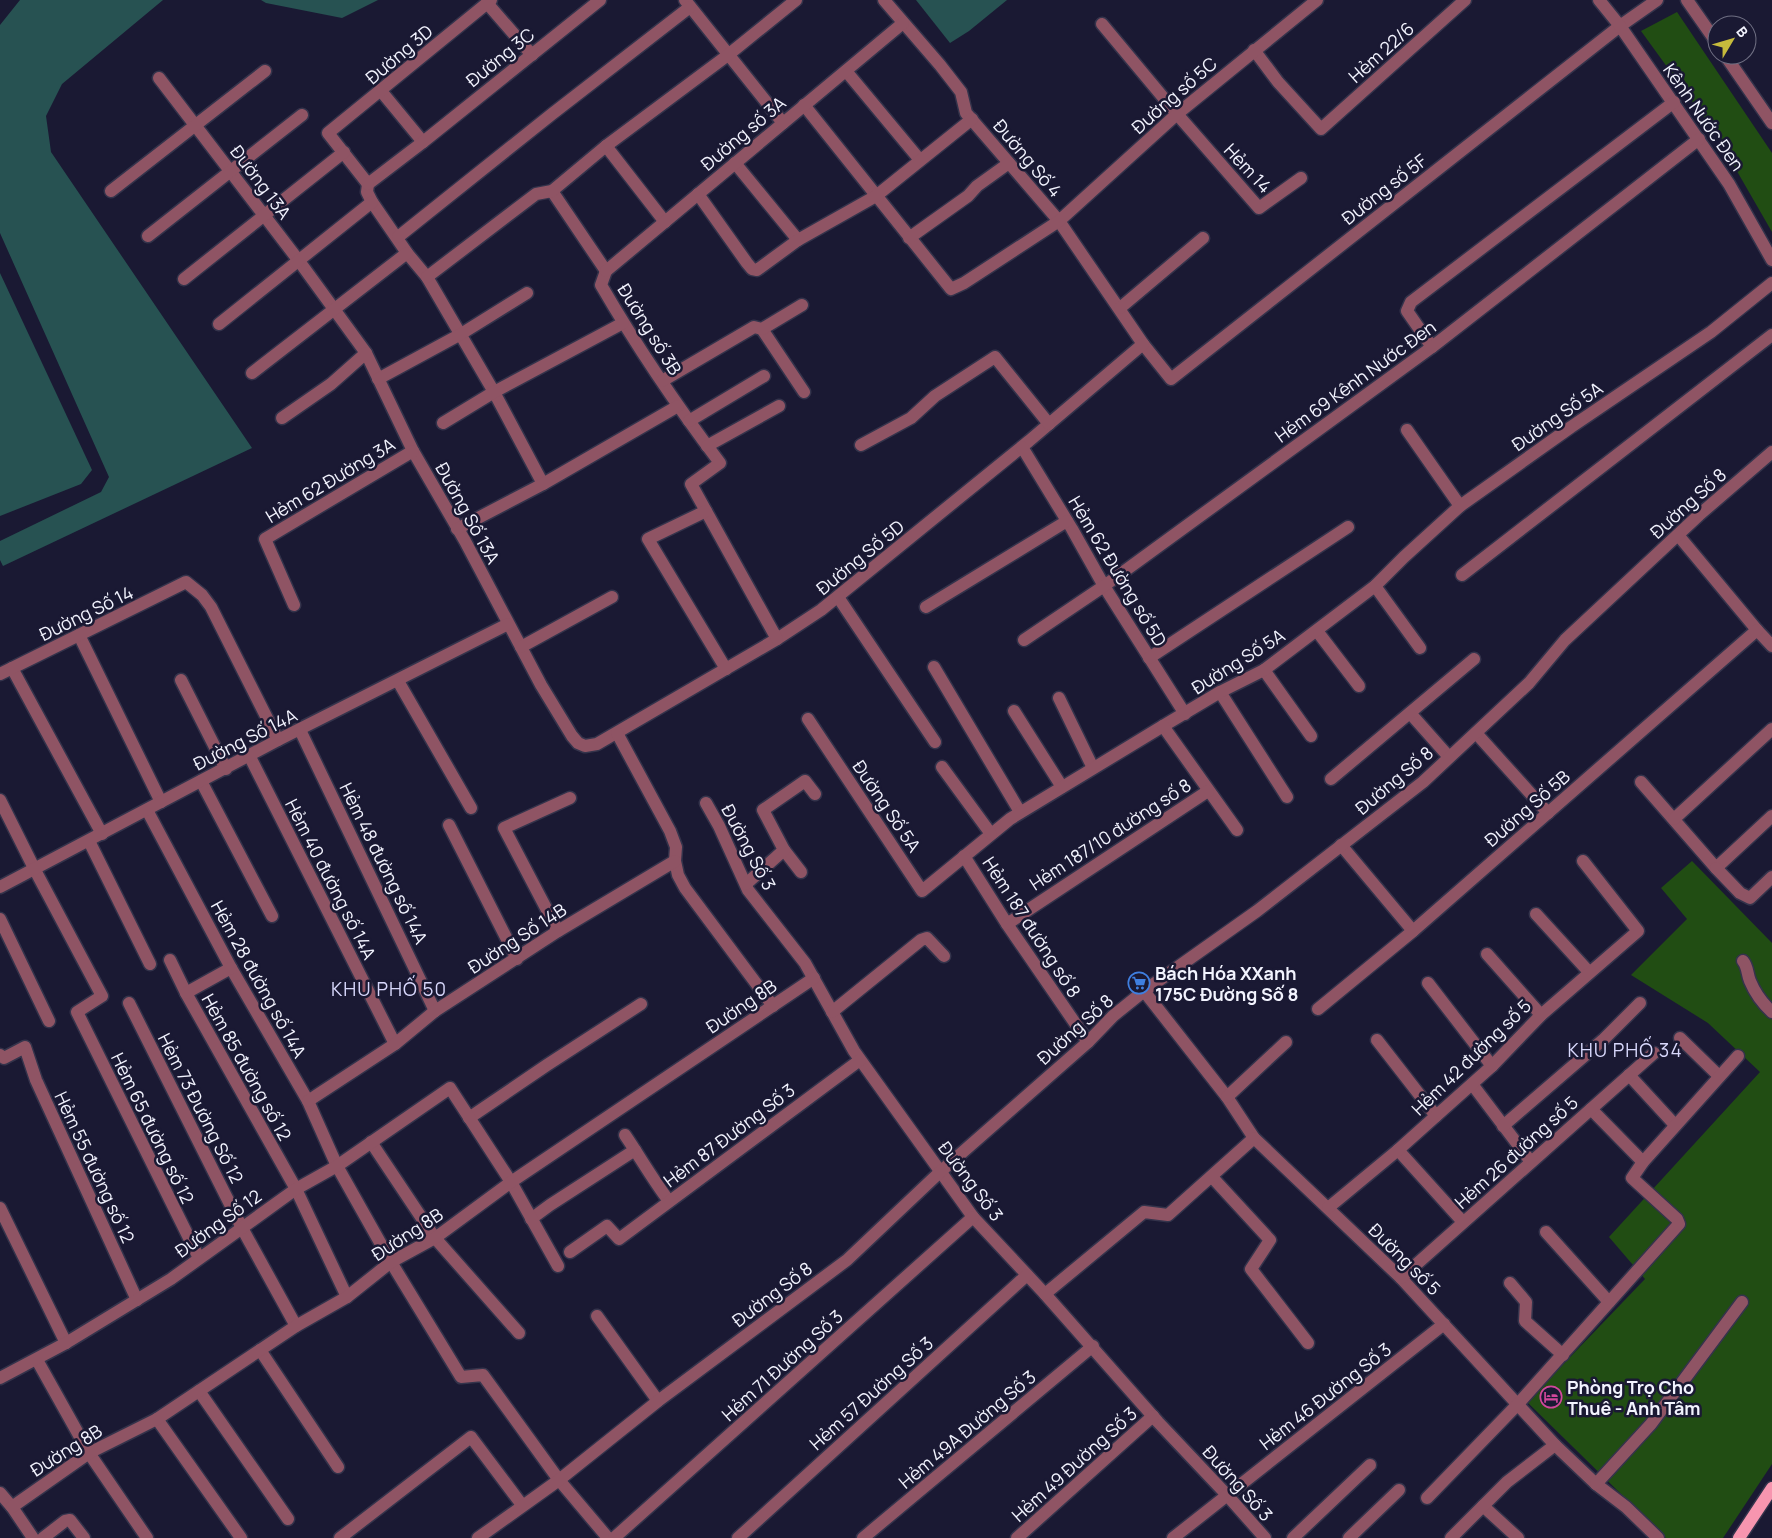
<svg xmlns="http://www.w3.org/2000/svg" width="1772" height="1538" font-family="Manrope,sans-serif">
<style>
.green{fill:#214d13}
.water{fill:#275252}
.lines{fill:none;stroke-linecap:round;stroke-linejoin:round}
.minor-casing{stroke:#34334b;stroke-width:15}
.major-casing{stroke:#34334b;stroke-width:15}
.minor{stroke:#8f5464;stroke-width:12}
.major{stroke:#f795af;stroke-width:12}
.labels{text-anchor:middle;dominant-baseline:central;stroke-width:5;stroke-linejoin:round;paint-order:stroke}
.street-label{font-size:18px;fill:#f2f3fe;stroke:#1a1933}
.poi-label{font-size:18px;font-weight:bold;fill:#f2f3fe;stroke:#1a1933;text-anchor:start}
.neighbourhood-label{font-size:19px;letter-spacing:1px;fill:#d8d8fc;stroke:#1a1933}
</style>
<rect width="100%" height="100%" fill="#1a1933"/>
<g class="green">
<polygon points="1677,12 1772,153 1772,232 1715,133 1641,31"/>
<polygon points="1692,861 1772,943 1772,1464 1723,1538 1666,1538 1527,1402 1645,1279 1609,1237 1760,1072 1708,1023 1631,975 1687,919 1661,888"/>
</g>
<g class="water">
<polygon points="20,0 163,0 62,84 46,116 51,152 252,448 3,566 0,560 0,541 101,492 109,477 0,233 0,25"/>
<polygon points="261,0 378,0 342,18 266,3"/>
<polygon points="916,0 1007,0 969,31 950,43"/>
<polygon points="0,273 92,470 81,484 0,516"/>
</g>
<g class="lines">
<g class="minor-casing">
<g id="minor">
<polyline points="685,0 783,123"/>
<polyline points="884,0 940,65 961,92 966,113 1059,221 1143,344 1171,379 1620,26 1657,0"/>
<polyline points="1599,0 1620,26 1729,184 1772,260"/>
<polyline points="1687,0 1717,43"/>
<polyline points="487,3 532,55"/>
<polyline points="1102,24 1177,114 1259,208 1301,178"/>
<polyline points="1254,50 1278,82 1321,129 1465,0"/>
<polyline points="1725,55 1772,123"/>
<polyline points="846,71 920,160"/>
<polyline points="159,78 299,261 366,353 413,451 465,541 541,685 572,736 578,743 585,746 597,744 777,639 821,610 1029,441 1143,344"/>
<polyline points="381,91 423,142"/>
<polyline points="804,105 951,289 964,283 1059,221 1177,114 1317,0"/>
<polyline points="606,146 665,222"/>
<polyline points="735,163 798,240"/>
<polyline points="368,184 367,192 372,202 407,253 427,277 494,392 543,484"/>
<polyline points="368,184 423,142 600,0"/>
<polyline points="368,184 328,133 491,0"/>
<polyline points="111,191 265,71"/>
<polyline points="552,191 606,271"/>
<polyline points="698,194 747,263 752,269 757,270 798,240 876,196 972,119"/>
<polyline points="148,236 302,115"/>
<polyline points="398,237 552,114 690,7"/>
<polyline points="909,238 968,196 977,186 1009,163"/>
<path d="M606,271L601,285C637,347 677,406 720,463L691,484L777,639"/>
<polyline points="606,271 903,23"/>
<polyline points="427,277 536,194 552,191 606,146 728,55 796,0"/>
<polyline points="184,279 344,152"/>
<polyline points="1120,308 1203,238"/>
<polyline points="219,324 372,202"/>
<polyline points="762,329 804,392"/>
<polyline points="1432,347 1407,311 1411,302 1674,102"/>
<polyline points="252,373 407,253"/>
<polyline points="378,379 461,334 527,293"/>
<polyline points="662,381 754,327 762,329 802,305"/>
<polyline points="282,418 331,384 366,353"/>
<polyline points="689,421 764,376"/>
<polyline points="443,423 494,392 623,323"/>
<polyline points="1407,430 1460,506"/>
<polyline points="861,445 911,418 935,396 995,357 1049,424"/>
<polyline points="707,446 779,406"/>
<polyline points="1022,447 1072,529 1104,586 1185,714"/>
<polyline points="706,511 648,539 726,669"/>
<polyline points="457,529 543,484 678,406"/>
<polyline points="1678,535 1757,630 1772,646"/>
<polyline points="1462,575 1772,335"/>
<polyline points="1375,586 1420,648"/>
<polyline points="838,597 935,742"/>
<polyline points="294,605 265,539 413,451"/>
<polyline points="926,607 1067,521"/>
<polyline points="1317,631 1359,686"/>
<polyline points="79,635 161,802"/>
<polyline points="1024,640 1104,586 1432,347 1699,139"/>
<polyline points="521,647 612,597"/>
<polyline points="1149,658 1348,527"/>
<polyline points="934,667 1020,812"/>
<polyline points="12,668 102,834"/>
<polyline points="1264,670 1311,736"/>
<polyline points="0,674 186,582 202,595 211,607 278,740"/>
<polyline points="181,680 226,769"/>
<polyline points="398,681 471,808"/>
<polyline points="1220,692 1287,797"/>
<polyline points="1059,698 1093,768"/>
<polyline points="1014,711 1062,787"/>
<polyline points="1410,713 1449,757"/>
<polyline points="808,719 922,891 1010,819 1163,726 1220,692 1264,670 1375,586 1404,557 1460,506 1571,427 1711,332 1772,283"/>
<polyline points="1163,726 1237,830"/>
<polyline points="300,730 435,1011"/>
<polyline points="617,733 670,831 676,847 675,861 678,875 685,888 773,1006"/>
<polyline points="1476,733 1548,813"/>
<polyline points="250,757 395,1044"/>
<polyline points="942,767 991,834"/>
<polyline points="1331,779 1474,659"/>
<polyline points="201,781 272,916"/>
<polyline points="1641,782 1716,868 1772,816"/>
<polyline points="0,800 35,870 102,996 77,1012 199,1258"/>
<polyline points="706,803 719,826 748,890 805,963 854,1051 973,1217 1045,1294 1158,1422 1227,1495 1265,1538"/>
<polyline points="147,810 231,968 308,1101 337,1166 391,1262 461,1377 483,1375 559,1480 608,1538"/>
<polyline points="1674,819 1772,729"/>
<polyline points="449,825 517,959"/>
<polyline points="89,841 150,964"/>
<polyline points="1341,845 1413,931"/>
<polyline points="784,850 801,872"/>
<polyline points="964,856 1007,924 1088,1042"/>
<polyline points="1716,868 1740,893 1750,898 1772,877"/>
<polyline points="746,884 784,850 763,810 805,781 815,794"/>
<polyline points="0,887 278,740 508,624"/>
<polyline points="1536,914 1589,972"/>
<polyline points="0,919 49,1021"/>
<polyline points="1007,924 1208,791"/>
<polyline points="558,931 504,828 570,798"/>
<polyline points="1487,954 1541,1015"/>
<polyline points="170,960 186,993 296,1189 347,1297"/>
<path d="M1743,961C1748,967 1747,974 1750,981C1755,993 1762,1003 1772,1012"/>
<polyline points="1428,983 1492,1066"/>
<polyline points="1144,991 1227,1097 1254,1138 1401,1278 1555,1445 1596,1484 1626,1507 1658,1538"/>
<polyline points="186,993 231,968"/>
<polyline points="129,1003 242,1228 296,1326"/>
<polyline points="1318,1009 1413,931 1757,630"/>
<polyline points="832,1012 921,940 927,938 944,956"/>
<polyline points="1680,1038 1719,1076"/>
<polyline points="1377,1040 1436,1116"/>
<polyline points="0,1055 4,1058 25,1047 36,1080 137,1300"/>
<polyline points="1629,1075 1675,1125"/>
<polyline points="1472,1084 1531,1162"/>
<polyline points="1227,1097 1286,1042"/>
<polyline points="308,1101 395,1044 435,1011 558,931 675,861"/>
<polyline points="1591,1109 1643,1162"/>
<polyline points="469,1118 547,1065 641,1004"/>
<polyline points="1503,1126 1604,1039 1640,1003"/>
<path d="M625,1135C640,1157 653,1180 669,1201"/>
<polyline points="371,1142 435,1238 519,1333"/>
<polyline points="1398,1150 1463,1222"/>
<polyline points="1212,1177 1270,1240 1251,1269 1308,1343"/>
<polyline points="0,1208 66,1343"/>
<polyline points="1328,1208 1398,1150 1436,1116 1492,1066 1541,1015 1638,931 1583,861"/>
<polyline points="531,1219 550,1205 635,1150"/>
<polyline points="1546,1232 1609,1302"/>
<polyline points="570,1252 607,1226 619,1239 860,1060"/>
<polyline points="1401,1278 1654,1053"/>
<polyline points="1510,1283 1526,1302 1525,1321 1563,1355"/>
<polyline points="1045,1294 1144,1212 1168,1215 1254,1138"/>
<polyline points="597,1316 658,1401"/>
<polyline points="260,1350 338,1467"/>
<polyline points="37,1360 89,1453 147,1538"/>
<polyline points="0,1378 66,1343 171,1279 296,1189 337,1166 450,1088 511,1182 558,1266"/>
<polyline points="199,1391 288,1519"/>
<polyline points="157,1419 241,1538"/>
<polyline points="1596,1484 1651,1424 1742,1302"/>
<polyline points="0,1493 12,1507 33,1538"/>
<polyline points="1427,1498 1518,1404 1679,1224 1677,1219 1632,1178 1643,1162 1738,1056"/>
<polyline points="1483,1506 1518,1538"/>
<polyline points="12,1507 89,1453 157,1419 296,1326 347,1297 391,1262 435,1238 511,1182 814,978"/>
<polyline points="43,1538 65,1521 70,1520 84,1538"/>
<polyline points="340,1538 471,1437 522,1505"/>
<polyline points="478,1538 559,1480 658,1401 847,1260 940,1172 1088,1042 1113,1016 1144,991 1257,911 1423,782 1529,683 1565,640 1699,515 1772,452"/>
<polyline points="614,1538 973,1217"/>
<polyline points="738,1538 1027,1275"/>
<polyline points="863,1538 1093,1346"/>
<polyline points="1017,1538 1153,1416"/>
<polyline points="1173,1538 1444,1324"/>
<polyline points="1293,1538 1370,1465"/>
<polyline points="1349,1538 1399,1490"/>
<polyline points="1451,1538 1507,1482 1555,1445"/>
</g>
</g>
<g class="major-casing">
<polyline id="major" points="1739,1538 1772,1488"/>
</g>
<use href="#minor" class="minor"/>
<use href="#major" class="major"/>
</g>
<defs>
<g id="supermarket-ring" transform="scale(1.125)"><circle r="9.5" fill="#1a1933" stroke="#3f7fe0" stroke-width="1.5"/><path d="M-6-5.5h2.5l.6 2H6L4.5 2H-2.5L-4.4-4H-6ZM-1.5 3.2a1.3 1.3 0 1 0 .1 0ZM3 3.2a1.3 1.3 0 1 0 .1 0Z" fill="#3f7fe0"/></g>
<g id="hotel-ring" transform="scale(1.125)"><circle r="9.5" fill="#1a1933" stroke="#d1479c" stroke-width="1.5"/><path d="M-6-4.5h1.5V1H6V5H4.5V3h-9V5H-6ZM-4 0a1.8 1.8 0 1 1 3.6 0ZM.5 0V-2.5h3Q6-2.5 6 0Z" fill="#d1479c"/></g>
</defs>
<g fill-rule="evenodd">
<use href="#supermarket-ring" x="1139" y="983"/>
<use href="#hotel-ring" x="1551" y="1397"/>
</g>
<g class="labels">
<g class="street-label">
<text transform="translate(1381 52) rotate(-42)">Hẻm 22/6</text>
<text transform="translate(399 54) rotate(-40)">Đường 3D</text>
<text transform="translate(500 57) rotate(-39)">Đường 3C</text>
<text transform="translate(1174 95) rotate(-41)">Đường số 5C</text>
<text transform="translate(1704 117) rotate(55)">Kênh Nước Đen</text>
<text transform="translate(743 133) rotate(-40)">Đường số 3A</text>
<text transform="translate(1028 158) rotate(50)">Đường Số 4</text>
<text transform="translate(1248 168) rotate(47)">Hẻm 14</text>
<text transform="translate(261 182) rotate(53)">Đường 13A</text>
<text transform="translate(1384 189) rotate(-38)">Đường số 5F</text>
<text transform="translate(650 329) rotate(58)">Đường số 3B</text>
<text transform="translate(1355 381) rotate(-36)">Hẻm 69 Kênh Nước Đen</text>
<text transform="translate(1557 416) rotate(-35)">Đường Số 5A</text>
<text transform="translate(330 480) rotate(-31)">Hẻm 62 Đường 3A</text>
<text transform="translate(1688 503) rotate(-42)">Đường Số 8</text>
<text transform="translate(468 513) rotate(61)">Đường Số 13A</text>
<text transform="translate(860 557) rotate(-39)">Đường Số 5D</text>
<text transform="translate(1118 571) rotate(59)">Hẻm 62 Đường số 5D</text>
<text transform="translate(86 613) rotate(-26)">Đường Số 14</text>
<text transform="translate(1238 661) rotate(-32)">Đường Số 5A</text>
<text transform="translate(245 739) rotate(-27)">Đường Số 14A</text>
<text transform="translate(1394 780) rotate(-40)">Đường Số 8</text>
<text transform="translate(887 806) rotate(56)">Đường Số 5A</text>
<text transform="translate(1527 808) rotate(-41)">Đường Số 5B</text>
<text transform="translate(1110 834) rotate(-33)">Hẻm 187/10 đường số 8</text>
<text transform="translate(749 847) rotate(62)">Đường Số 3</text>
<text transform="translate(384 863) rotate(64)">Hẻm 48 đường số 14A</text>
<text transform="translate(331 879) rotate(63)">Hẻm 40 đường số 14A</text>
<text transform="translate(1032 927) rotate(57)">Hẻm 187 đường số 8</text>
<text transform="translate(517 938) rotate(-33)">Đường Số 14B</text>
<text transform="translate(259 979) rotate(61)">Hẻm 28 đường số 14A</text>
<text transform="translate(741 1006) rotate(-34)">Đường 8B</text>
<text transform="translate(1075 1029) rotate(-42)">Đường Số 8</text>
<text transform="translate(1471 1057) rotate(-44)">Hẻm 42 đường số 5</text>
<text transform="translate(247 1067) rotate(61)">Hẻm 85 đường số 12</text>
<text transform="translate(201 1108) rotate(63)">Hẻm 73 Đường Số 12</text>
<text transform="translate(153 1128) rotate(64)">Hẻm 65 đường số 12</text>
<text transform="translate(729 1135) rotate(-37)">Hẻm 87 Đường Số 3</text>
<text transform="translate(1516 1152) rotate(-42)">Hẻm 26 đường số 5</text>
<text transform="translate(95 1167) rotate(65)">Hẻm 55 đường số 12</text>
<text transform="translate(971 1181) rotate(53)">Đường Số 3</text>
<text transform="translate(218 1223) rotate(-36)">Đường Số 12</text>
<text transform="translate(407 1234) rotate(-33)">Đường 8B</text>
<text transform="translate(1405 1259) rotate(45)">Đường số 5</text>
<text transform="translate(772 1294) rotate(-37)">Đường Số 8</text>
<text transform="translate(782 1365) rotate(-42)">Hẻm 71 Đường Số 3</text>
<text transform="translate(871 1393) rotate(-42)">Hẻm 57 Đường Số 3</text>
<text transform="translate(1325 1396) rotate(-38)">Hẻm 46 Đường Số 3</text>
<text transform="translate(967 1429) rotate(-40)">Hẻm 49A Đường Số 3</text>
<text transform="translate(66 1450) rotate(-32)">Đường 8B</text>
<text transform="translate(1074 1464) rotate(-42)">Hẻm 49 Đường Số 3</text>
<text transform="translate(1238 1483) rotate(48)">Đường Số 3</text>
</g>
<g class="poi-label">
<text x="1155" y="973">Bách Hóa XXanh<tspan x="1155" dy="21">175C Đường Số 8</tspan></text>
<text x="1567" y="1387">Phòng Trọ Cho<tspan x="1567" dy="21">Thuê - Anh Tâm</tspan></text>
</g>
<g class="neighbourhood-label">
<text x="389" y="989">KHU PHỐ 50</text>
<text x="1625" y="1050">KHU PHỐ 34</text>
</g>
</g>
<g transform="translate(1732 40) rotate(52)"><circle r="24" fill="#1a1933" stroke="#707084"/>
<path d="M0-4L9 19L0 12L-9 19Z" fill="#c6bb3c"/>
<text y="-8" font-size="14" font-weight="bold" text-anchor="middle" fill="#f2f3fe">B</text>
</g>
</svg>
